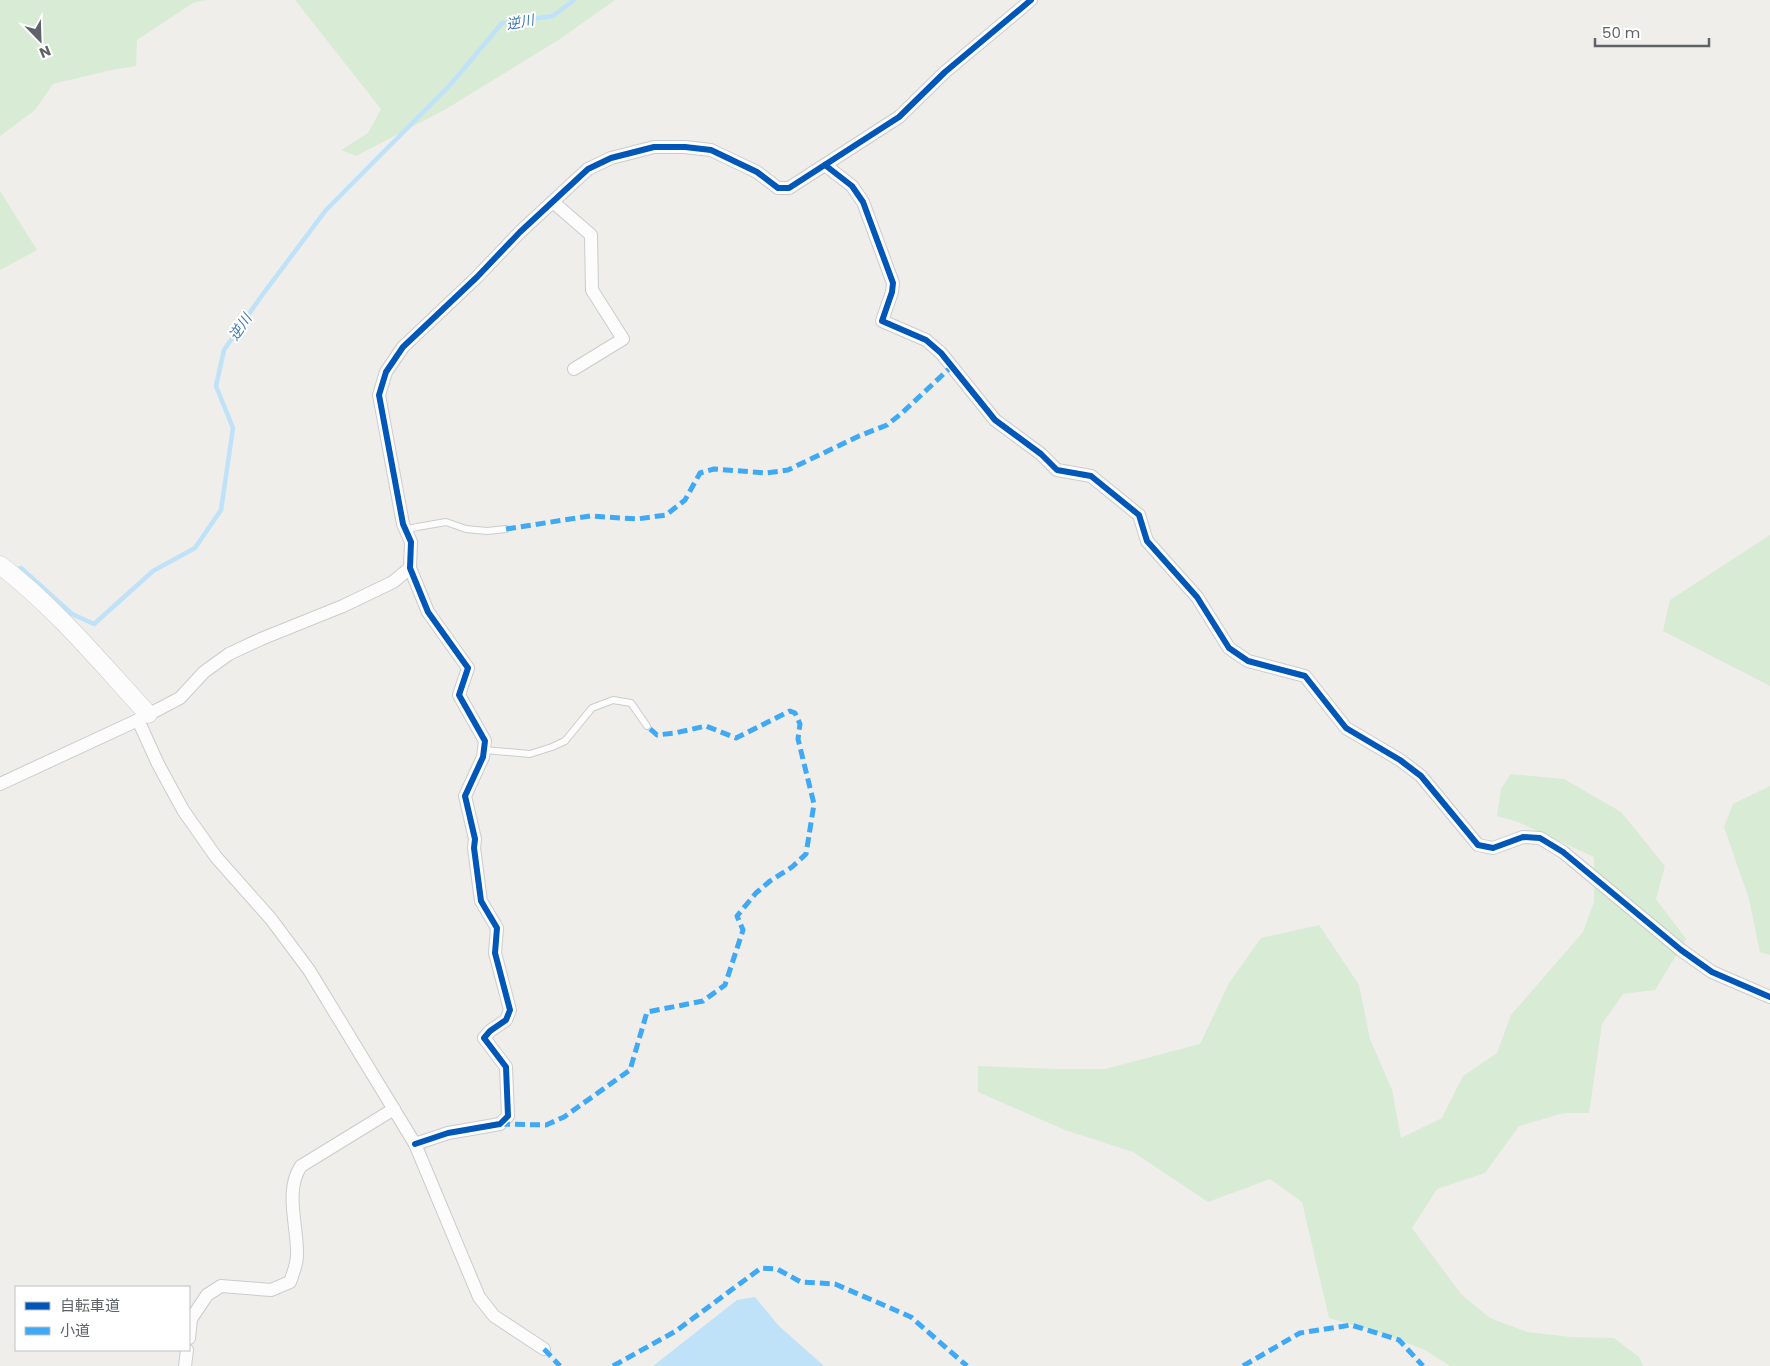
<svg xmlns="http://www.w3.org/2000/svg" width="1770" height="1366" font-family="Poppins,'Noto Sans JP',sans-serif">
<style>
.green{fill:#d8ebd5}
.water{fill:#bfe2f9}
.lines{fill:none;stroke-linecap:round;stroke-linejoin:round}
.stream{stroke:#bfe2f9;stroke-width:4.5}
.lane-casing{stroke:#cbcccc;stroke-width:8}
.street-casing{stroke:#cbcccc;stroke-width:14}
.secondary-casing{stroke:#cacacb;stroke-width:19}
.lane{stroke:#fdfcfc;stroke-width:6}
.street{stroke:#fdfcfc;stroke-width:12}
.secondary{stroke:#fdfcfc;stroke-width:18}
.quiet{stroke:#3fa9f5;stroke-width:5;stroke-dasharray:10 5;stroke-linecap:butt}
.cycleway-casing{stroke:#fff;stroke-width:9}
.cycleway{stroke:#0057b8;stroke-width:6}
.labels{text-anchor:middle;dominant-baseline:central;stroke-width:4;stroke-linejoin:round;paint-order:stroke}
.water-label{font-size:14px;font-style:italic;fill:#3d79ae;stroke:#fff}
</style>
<rect width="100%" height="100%" fill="#efeeea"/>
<g class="green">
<polygon points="0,0 206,0 193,3 137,40 136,66 111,70 53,84 35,110 0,136"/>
<polygon points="295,0 615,0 560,39 446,109 356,156 341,150 368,133 381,109"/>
<polygon points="0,191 37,250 0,270"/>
<polygon points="1770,535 1770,686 1663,631 1670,600"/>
<polygon points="1511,774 1564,779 1621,812 1665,866 1656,899 1686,939 1655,990 1623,994 1602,1024 1589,1113 1564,1113 1519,1126 1485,1173 1437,1189 1412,1228 1461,1294 1490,1318 1527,1332 1571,1337 1614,1338 1639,1357 1643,1366 1450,1366 1425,1350 1384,1334 1329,1318 1302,1202 1270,1179 1208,1202 1133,1152 1065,1130 978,1092 978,1066 1054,1069 1105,1069 1200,1044 1229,983 1261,938 1319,925 1359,985 1370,1039 1392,1090 1401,1138 1442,1118 1463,1076 1497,1053 1511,1015 1583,932 1594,902 1594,857 1518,822 1497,816 1501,789"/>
<polygon points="1770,786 1770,955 1760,952 1749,899 1724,827 1733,804"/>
</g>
<polygon class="water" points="755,1297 779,1326 824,1366 653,1366 737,1300"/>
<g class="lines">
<polyline class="stream" points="15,570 21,568 72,614 94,624 153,571 195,548 221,510 233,428 216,386 224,350 260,298 326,210 451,84 502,23 553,16 574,0"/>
<g class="lane-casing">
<g id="lane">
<polyline points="406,530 417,527 446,522 466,529 487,531 506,529"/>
<polyline points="484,750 530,754 552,747 565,741 592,708 613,700 631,703 647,726"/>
</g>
</g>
<g class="street-casing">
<g id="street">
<polyline points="825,165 852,186 863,202 893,283 892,292 882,321 926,340 941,353 995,420 1041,454 1057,470 1091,476 1139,515 1147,541 1197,597 1229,648 1248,661 1305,676 1346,728 1400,760 1421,776 1478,845 1493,848 1523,837 1540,838 1563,852 1681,950 1712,972 1770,997"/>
<polyline points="553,202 591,235 592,290 623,339 574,369"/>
<polyline points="138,720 158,764 183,810 216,857 271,919 309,970 415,1144 479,1297 494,1316 544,1349"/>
<polyline points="0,784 138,720 180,698 204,672 229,654 261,639 343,606 393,582 410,568"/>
<polyline points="415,1144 448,1133 500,1124 508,1116 506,1067 484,1038 490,1031 506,1020 510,1010 495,953 497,928 481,901 474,848 475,839 465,796 483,757 485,741 459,695 468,668 428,612 410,568 411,542 403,524 379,395 386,372 403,347 477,277 520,232 588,169 611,158 654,147 685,147 711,150 757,172 778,188 789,188 899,117 945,72 1031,0"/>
<path d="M189,1338L191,1319L207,1295L221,1286L271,1290L290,1282C293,1273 297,1265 297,1255C298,1227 284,1191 301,1166L394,1109"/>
<polyline points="185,1366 187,1350"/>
</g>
</g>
<g class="secondary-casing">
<path id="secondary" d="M0,565C56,608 101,663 148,714"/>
</g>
<use href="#lane" class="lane"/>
<use href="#street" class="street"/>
<use href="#secondary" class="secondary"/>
<g class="quiet">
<polyline points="506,529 590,516 637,519 666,515 685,500 700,473 714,469 766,473 788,470 859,436 887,425 902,413 952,366"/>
<polyline points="500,1124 546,1125 564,1117 630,1070 647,1012 703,1001 725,985 743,930 737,916 756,893 770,881 792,867 806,854 814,804 798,739 800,724 795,713 790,711 736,738 706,726 675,733 657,735 647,726"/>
<polyline points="544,1349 560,1366"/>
<polyline points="613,1366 676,1331 761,1268 777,1269 801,1282 835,1284 911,1317 967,1366"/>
<polyline points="1243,1366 1300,1333 1351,1325 1399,1340 1423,1366"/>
</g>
<g class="cycleway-casing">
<g id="cycleway">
<polyline points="825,165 852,186 863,202 893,283 892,292 882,321 926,340 941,353 995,420 1041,454 1057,470 1091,476 1139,515 1147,541 1197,597 1229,648 1248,661 1305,676 1346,728 1400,760 1421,776 1478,845 1493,848 1523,837 1540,838 1563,852 1681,950 1712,972 1770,997"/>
<polyline points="415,1144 448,1133 500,1124 508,1116 506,1067 484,1038 490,1031 506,1020 510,1010 495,953 497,928 481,901 474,848 475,839 465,796 483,757 485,741 459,695 468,668 428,612 410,568 411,542 403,524 379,395 386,372 403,347 477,277 520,232 588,169 611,158 654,147 685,147 711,150 757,172 778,188 789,188 899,117 945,72 1031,0"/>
</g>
</g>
<use href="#cycleway" class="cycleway"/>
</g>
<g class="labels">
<g class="water-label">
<text transform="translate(520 22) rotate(-11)">逆川</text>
<text transform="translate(240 327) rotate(-56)">逆川</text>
</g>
</g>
<rect x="15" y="1286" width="175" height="65" fill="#ffffff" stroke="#bfc1c3"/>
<rect x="25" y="1302" width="25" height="8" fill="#0057b8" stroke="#bfc1c3"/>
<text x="60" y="1311" font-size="15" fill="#5f6368">自転車道</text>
<rect x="25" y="1327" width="25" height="8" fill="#3fa9f5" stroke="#bfc1c3"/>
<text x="60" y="1336" font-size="15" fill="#5f6368">小道</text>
<g transform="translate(40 40) rotate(157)" stroke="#ffffff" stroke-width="4" paint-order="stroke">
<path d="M0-4L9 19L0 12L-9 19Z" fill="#5f6368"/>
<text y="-8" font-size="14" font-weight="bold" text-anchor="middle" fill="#5f6368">N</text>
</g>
<path d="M1595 38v8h114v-8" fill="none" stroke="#5f6368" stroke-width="2.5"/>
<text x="1602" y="38" font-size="15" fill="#5f6368" stroke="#ffffff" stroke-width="4" paint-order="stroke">50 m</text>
</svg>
